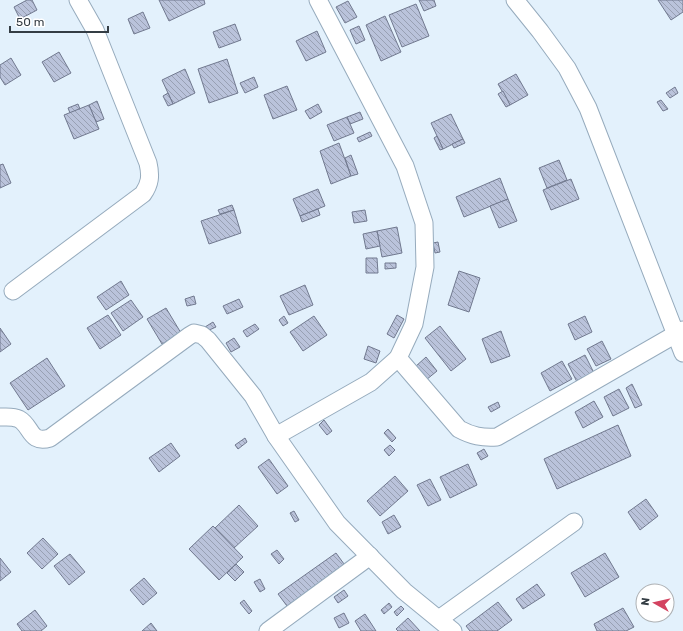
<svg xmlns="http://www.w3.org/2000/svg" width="683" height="631" font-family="Rubik,sans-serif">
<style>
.building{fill:url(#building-back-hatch);stroke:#71798f}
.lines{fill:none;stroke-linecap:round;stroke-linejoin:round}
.minor-casing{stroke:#96abbd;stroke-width:19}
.minor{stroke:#fff;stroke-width:17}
</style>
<defs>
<pattern id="building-back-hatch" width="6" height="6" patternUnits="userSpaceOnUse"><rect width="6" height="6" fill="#bac3db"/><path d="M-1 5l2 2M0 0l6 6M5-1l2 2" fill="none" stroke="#98a0b3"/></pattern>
</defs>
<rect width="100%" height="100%" fill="#e3f1fc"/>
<g class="building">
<polygon points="27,0 32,0 37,10 20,19 14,7"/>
<polygon points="159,0 204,0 205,4 169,21"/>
<polygon points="419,0 434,0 436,6 424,11"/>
<polygon points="658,0 683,0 683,12 671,20"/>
<polygon points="348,1 357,17 345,23 336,7"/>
<polygon points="416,4 429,36 402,47 389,15"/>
<polygon points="143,12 150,28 134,34 128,19"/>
<polygon points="385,16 401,52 381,61 366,25"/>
<polygon points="235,24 241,40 219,48 213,32"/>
<polygon points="359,26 365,40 356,44 350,30"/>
<polygon points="317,31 326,52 306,61 296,41"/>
<polygon points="59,52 71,73 54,82 42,62"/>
<polygon points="11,58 21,75 5,85 0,77 0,65"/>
<polygon points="227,59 238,93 209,103 198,69"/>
<polygon points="185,69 195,93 173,104 162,80"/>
<polygon points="516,74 528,95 510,105 498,84"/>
<polygon points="254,77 258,87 245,93 240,83"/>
<polygon points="287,86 297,110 273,119 264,95"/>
<polygon points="675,87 678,93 670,98 666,93"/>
<polygon points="503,91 510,105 506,107 498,94"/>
<polygon points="168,93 173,104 168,106 163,96"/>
<polygon points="661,100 668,109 663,111 657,102"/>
<polygon points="97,101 104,119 96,122 89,105"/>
<polygon points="78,104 80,109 70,113 68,108"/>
<polygon points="318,104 322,112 310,119 305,111"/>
<polygon points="89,105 99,129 74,139 64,115"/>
<polygon points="360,112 363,119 350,124 347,117"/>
<polygon points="451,114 463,139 443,149 431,123"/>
<polygon points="347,117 354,133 334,141 327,125"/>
<polygon points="370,132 372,136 359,142 357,138"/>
<polygon points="437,136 443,149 440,150 434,138"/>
<polygon points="463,139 465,143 454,148 452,144"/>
<polygon points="339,143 351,176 331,184 320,151"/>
<polygon points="351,155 358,174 351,176 345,158"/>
<polygon points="559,160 567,180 547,188 539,168"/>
<polygon points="3,164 11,183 0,188 0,165"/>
<polygon points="500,178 508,199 464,217 456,197"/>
<polygon points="571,179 579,199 551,210 543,190"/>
<polygon points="318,189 325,206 300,216 293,199"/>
<polygon points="508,199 517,221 499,228 490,206"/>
<polygon points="232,205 234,210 220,214 218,210"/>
<polygon points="318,209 320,215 302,222 300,216"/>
<polygon points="234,210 241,233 209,244 201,221"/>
<polygon points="365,210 367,221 354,223 352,212"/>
<polygon points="397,227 402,253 382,257 377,231"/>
<polygon points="377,231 380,246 366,249 363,234"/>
<polygon points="438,242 440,252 435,253 433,243"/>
<polygon points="366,258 377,258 378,273 366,273"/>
<polygon points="385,263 396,263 396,268 385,269"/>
<polygon points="459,271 480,278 469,312 448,305"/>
<polygon points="121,281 129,295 106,310 97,297"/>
<polygon points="305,285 313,305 289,315 280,296"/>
<polygon points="194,296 196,304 187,306 185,299"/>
<polygon points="239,299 243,307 227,314 223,306"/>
<polygon points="131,300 143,317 123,331 111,313"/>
<polygon points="166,308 181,333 162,344 147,319"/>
<polygon points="108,315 121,335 100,349 87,328"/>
<polygon points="397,315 404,319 394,338 387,334"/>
<polygon points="284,316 288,323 283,326 279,320"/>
<polygon points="314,316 327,335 303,351 290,332"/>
<polygon points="585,316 592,332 575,340 568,324"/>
<polygon points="213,322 216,327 207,331 205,327"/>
<polygon points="255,324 259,329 247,337 243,331"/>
<polygon points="440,326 466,359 451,371 425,338"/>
<polygon points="0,328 11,344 0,352"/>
<polygon points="501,331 510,356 491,363 482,339"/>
<polygon points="234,338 240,347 231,352 226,343"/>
<polygon points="602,341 611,359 596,366 587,349"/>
<polygon points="368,346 380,351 376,363 364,359"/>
<polygon points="585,355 595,375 578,384 568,364"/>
<polygon points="426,357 437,371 426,380 415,367"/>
<polygon points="47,358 65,386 28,410 10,383"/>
<polygon points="562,361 572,379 550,391 541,373"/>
<polygon points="632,384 642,405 635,408 626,388"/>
<polygon points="619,389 629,408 613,416 604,397"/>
<polygon points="594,401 603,417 583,428 575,412"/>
<polygon points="498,402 500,407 491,412 488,407"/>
<polygon points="324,420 332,431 327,435 319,425"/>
<polygon points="618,425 631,456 557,489 544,459"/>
<polygon points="388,429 396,438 392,442 384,433"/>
<polygon points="245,438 247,442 238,449 235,445"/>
<polygon points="171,443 180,456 159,472 149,458"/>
<polygon points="390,445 395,450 389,456 384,450"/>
<polygon points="484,449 488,456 481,460 477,453"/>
<polygon points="269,459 288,486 277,494 258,467"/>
<polygon points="468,464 477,485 450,498 440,477"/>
<polygon points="395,476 408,491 380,516 367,501"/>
<polygon points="430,479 441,500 428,506 417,485"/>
<polygon points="646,499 658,516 640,530 628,512"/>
<polygon points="239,505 258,526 234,548 215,528"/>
<polygon points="294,511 299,520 295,522 290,513"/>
<polygon points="394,515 401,527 388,534 382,522"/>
<polygon points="213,526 243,557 219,580 189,549"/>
<polygon points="43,538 58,554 42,569 27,553"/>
<polygon points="277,550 284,559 279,564 271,554"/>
<polygon points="336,553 347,568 290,610 278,594"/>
<polygon points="605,553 619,577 585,597 571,573"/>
<polygon points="70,554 85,572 69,585 54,566"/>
<polygon points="0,558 11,572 0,581"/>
<polygon points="236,564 244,572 235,581 227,573"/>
<polygon points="144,578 157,593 143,605 130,590"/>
<polygon points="260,579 265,589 260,592 254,582"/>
<polygon points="537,584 545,595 523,609 516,599"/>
<polygon points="344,590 348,596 338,603 334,597"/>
<polygon points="244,600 252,611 249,614 240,603"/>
<polygon points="498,602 512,620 497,631 470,631 466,626"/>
<polygon points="389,603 392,607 384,614 381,610"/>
<polygon points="401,606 404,609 397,616 394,612"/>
<polygon points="623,608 634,627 626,631 597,631 594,624"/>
<polygon points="35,610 47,626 41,631 22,631 17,624"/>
<polygon points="344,613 349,623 339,628 334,618"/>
<polygon points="365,614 376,631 361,631 355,621"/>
<polygon points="408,618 420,631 398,631 396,629"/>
<polygon points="151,623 157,631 142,631"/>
</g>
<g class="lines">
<g class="minor-casing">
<g id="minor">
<polyline points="515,0 540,31 567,68 588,108 683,353"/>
<path d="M13,291L143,194C150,184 151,176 148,163L95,30L78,0"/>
<path d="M398,358L459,429C472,436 482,438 497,437L683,330"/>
<path d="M0,417C6,417 13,416 19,419C32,426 29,444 50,438L189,336L194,333L202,335L208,340L253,396L276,436L337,523L404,591L453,631"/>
<polyline points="276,436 371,382 398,358 414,324 425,267 424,223 405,166 318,0"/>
<polyline points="439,619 574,522"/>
<polyline points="268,631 370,556"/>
</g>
</g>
<use href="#minor" class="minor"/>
</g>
<g transform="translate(655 603) rotate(278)"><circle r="19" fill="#ffffff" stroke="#aeb1b4"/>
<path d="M0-3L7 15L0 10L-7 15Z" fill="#d34360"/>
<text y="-6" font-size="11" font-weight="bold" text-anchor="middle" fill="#343d44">N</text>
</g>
<path d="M10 26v6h98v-6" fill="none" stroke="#343d44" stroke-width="2"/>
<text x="16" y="26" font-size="12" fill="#343d44" stroke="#ffffff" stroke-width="3" paint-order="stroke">50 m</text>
</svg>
